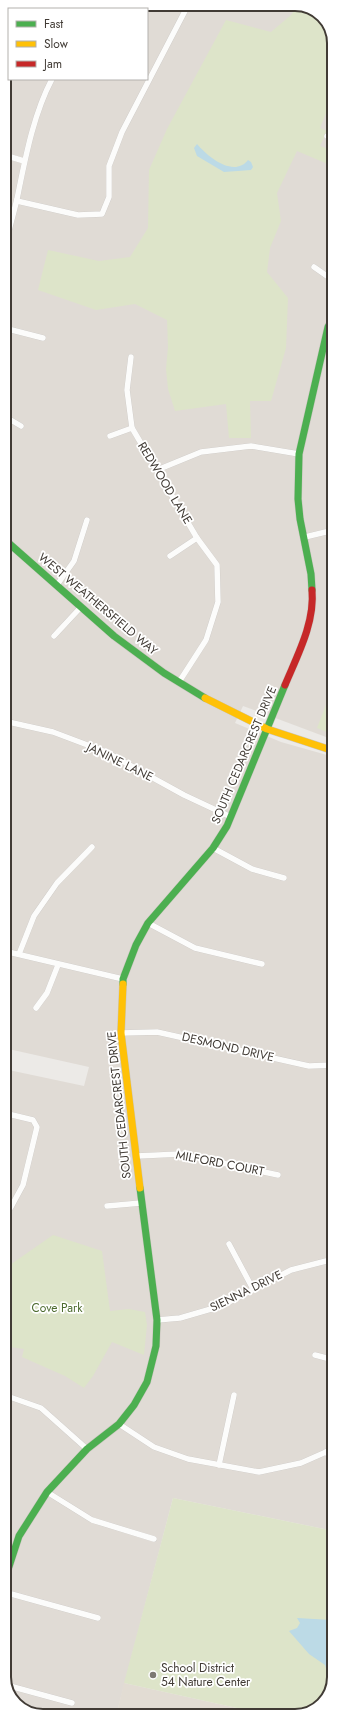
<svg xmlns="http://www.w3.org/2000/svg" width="338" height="1720" font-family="Jost,sans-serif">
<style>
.residential{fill:#e0dbd5}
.education{fill:#e2dcd3}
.green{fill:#dde4c9}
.water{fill:#bcdae6}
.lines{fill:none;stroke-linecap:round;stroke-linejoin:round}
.street-casing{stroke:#c9c6c3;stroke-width:6}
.fast-casing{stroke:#cac6bf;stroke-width:8}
.slow-casing{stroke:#cac6bf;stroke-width:8}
.jam-casing{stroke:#cac6bf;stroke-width:8}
.street{stroke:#fcfcfb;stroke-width:5.5}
.fast{stroke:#4caf50;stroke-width:7}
.slow{stroke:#ffc107;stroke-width:7}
.jam{stroke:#c62828;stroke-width:7}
.poi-dot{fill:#7d7873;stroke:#fff;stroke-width:1.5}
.labels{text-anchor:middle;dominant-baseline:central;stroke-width:3.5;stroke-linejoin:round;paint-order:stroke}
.street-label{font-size:12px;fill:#413b35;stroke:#fff}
.park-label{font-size:12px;fill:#4d6b30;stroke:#fff}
.poi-label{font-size:12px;fill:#413b35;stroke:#fff;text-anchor:start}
.rim{fill:none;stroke:#413b35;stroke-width:2}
</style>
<rect width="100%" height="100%" fill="#eceae7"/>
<polygon class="residential" points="43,4 300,4 323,15 334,37 334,740 243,706 235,723 281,742 334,757 334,1531 173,1498 116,1716 38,1716 15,1705 4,1683 4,1069 84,1086 89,1067 4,1048 4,42 9,31 9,79 147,79 147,9 30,9"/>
<polygon class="education" points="124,1683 273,1716 116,1716"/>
<g class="green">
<polygon points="299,4 323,15 334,37 334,98 332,98 320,128 327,131 320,146 334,151 334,159 330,165 297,151 277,193 281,221 270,248 267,272 288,298 286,348 271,401 250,401 251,438 229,438 226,404 175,411 168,389 166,369 168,347 167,320 135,304 96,310 38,290 48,250 99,261 130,257 148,228 149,170 167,129 226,20 271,32 291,15"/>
<polygon points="9,31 9,67 4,76 4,42"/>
<polygon points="334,684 334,735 317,728"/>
<polygon points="53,1235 102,1251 110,1311 129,1309 145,1312 147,1325 144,1355 112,1342 93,1376 84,1388 65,1376 22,1357 24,1349 4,1346 4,1269"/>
<polygon points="173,1498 334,1531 334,1678 324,1703 301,1716 233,1716 235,1709 264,1714 124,1683"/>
</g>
<g class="water">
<path d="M197,144C208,157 234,178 248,160L251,162L253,167L251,170L224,172L197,156L194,148Z"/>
<polygon points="297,1618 331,1620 334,1618 334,1678 331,1684 325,1665 309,1654 289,1631 297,1628 300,1623"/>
</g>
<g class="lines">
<g class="street-casing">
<g id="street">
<polyline points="95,9 97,4"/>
<polyline points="327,136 334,140"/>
<polyline points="4,155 24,161"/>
<polyline points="17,201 78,215 102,214 109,197 109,166 122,132 185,11 186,4"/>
<path d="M4,250C8,233 13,216 17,199C25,160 33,115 52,79"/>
<polyline points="314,267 334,281"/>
<polyline points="4,328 43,338"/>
<polyline points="131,357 127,390 132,428 197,538 217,565 218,602 206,640 179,682"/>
<polyline points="4,416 21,426"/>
<polyline points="110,436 132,428"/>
<polyline points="157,470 201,452 251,446 299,454"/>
<polyline points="305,537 334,530"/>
<polyline points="170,556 197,538"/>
<polyline points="57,585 74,561 87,520"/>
<polyline points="54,636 81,607"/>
<polyline points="4,721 53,732 106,752 184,795 231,817"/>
<polyline points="331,808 334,801"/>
<polyline points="213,848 252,869 284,878"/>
<polyline points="148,923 195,948 262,964"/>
<polyline points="4,951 123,979"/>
<polyline points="19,954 34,916 57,883 92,847"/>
<polyline points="36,1008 47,993 58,965"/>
<polyline points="121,1033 157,1032 309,1066 334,1065"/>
<polyline points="4,1113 33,1120 37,1127 23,1185 11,1207 4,1216"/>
<polyline points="137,1156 180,1154 278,1175"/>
<polyline points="107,1206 141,1203"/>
<polyline points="229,1244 253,1289"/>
<polyline points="157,1320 180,1318 211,1309 227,1303 291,1270 334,1259"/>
<polyline points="315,1355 334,1360"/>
<polyline points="4,1395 41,1408 87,1449"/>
<polyline points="119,1424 154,1447 188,1459 259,1472 301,1463 326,1452 334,1446"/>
<polyline points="326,1452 334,1461"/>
<polyline points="219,1465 234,1395"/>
<polyline points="47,1492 92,1520 154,1539"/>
<polyline points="4,1592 98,1618"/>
<polyline points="6,1685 72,1703"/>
</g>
</g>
<g class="fast-casing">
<g id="fast">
<polyline points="4,539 114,636 164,673 205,698"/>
<polyline points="312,590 311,574 300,519 298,499 299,454 328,327 334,316"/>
<polyline points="123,984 123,979 136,945 148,923 213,848 227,826 285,685"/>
<polyline points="4,1582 19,1536 47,1492 87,1449 119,1424 134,1405 147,1382 156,1346 157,1320 140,1188"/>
</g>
</g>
<g class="slow-casing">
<g id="slow">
<polyline points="205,698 267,729 334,751"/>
<polyline points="123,984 121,1033 140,1188"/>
</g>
</g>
<g class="jam-casing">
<path id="jam" d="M285,685C297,656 315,623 312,590"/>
</g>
<use href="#street" class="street"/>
<use href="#fast" class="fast"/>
<use href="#slow" class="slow"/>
<use href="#jam" class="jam"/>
</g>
<circle class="poi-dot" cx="153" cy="1675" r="4"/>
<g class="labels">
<g class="street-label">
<text transform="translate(165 483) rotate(59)">REDWOOD LANE</text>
<text transform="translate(98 604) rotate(40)">WEST WEATHERSFIELD WAY</text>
<text transform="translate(244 755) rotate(-67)">SOUTH CEDARCREST DRIVE</text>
<text transform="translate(120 762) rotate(26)">JANINE LANE</text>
<text transform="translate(228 1047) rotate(13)">DESMOND DRIVE</text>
<text transform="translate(119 1105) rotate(-96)">SOUTH CEDARCREST DRIVE</text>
<text transform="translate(220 1163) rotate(11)">MILFORD COURT</text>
<text transform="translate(246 1291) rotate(-26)">SIENNA DRIVE</text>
</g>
<g class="park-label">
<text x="57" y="1308">Cove Park</text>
</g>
<g class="poi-label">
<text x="161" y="1668">School District<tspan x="161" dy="14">54 Nature Center</tspan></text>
</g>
</g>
<path d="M0 0H338V1720H0ZM43 11H295A32 32 0 0 1 327 43V1677A32 32 0 0 1 295 1709H43A32 32 0 0 1 11 1677V43A32 32 0 0 1 43 11Z" fill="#fff" fill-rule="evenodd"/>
<path class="rim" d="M43 11H295A32 32 0 0 1 327 43V1677A32 32 0 0 1 295 1709H43A32 32 0 0 1 11 1677V43A32 32 0 0 1 43 11Z"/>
<rect x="8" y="8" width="140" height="72" fill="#ffffff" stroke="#b3b1ae"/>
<rect x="16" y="21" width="20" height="6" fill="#4caf50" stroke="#b3b1ae"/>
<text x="44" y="28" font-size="12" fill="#413b35">Fast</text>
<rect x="16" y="41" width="20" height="6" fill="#ffc107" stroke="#b3b1ae"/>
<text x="44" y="48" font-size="12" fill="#413b35">Slow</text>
<rect x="16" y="61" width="20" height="6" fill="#c62828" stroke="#b3b1ae"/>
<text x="44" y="68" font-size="12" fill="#413b35">Jam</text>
</svg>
